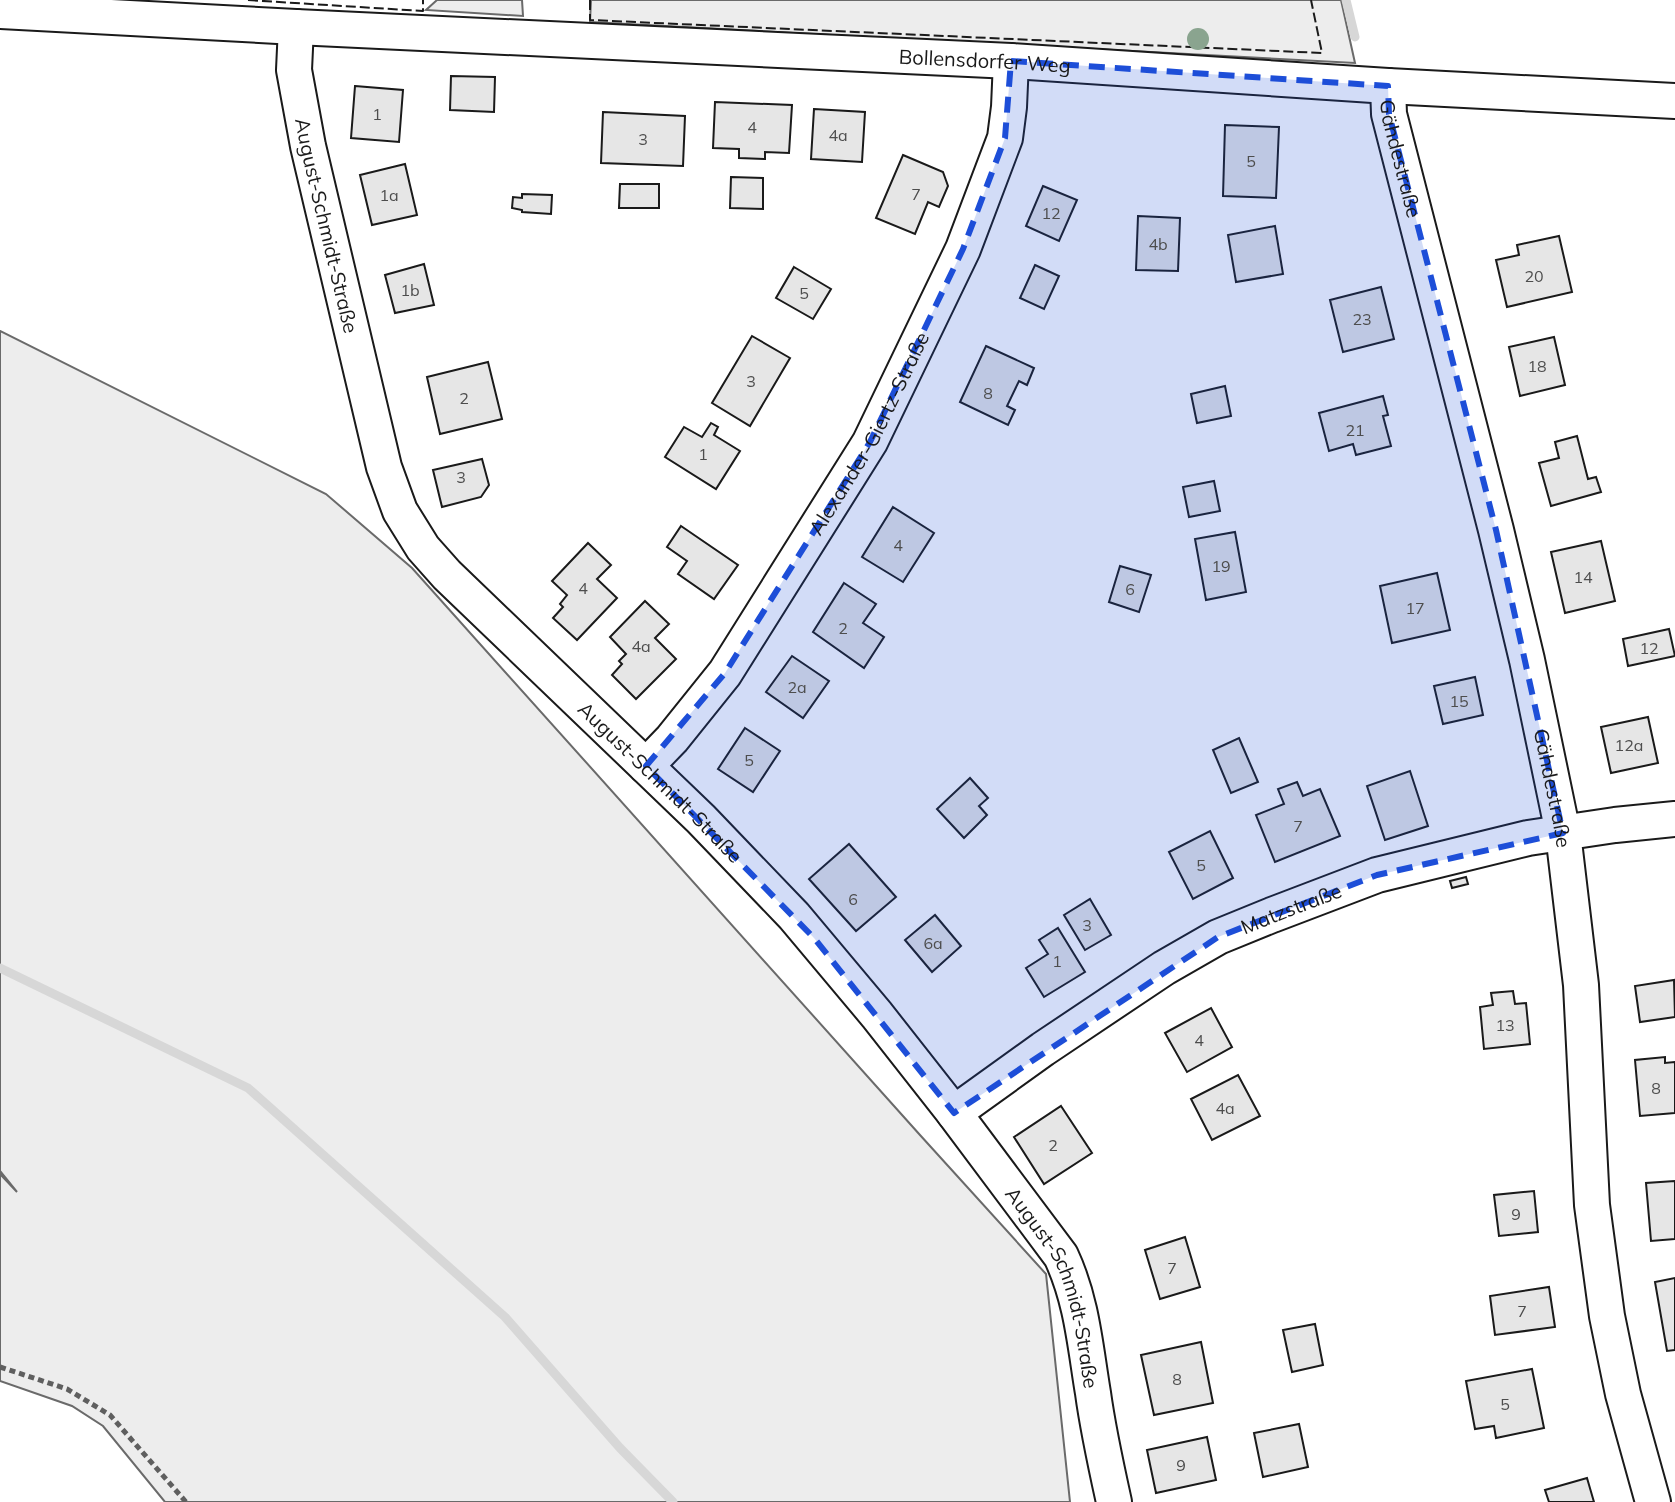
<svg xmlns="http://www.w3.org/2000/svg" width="1675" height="1502" font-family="Mulish,sans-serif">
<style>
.built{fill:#ededed;stroke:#6a6a6a;stroke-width:2}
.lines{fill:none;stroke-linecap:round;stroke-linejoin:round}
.stream{stroke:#d7d7d7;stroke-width:9}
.building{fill:#e6e6e6;stroke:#1a1a1a;stroke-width:2}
.minor-casing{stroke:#1a1a1a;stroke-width:38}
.path{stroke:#5f5f5f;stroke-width:5;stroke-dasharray:6 4;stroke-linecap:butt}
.minor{stroke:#fff;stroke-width:34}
.fence{stroke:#1a1a1a;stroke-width:2;stroke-dasharray:10 4;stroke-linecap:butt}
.tree{fill:#8aa48f}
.marked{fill:#1d4ed8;fill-opacity:0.2;stroke:#1d4ed8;stroke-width:6;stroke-dasharray:16 10;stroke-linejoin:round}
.labels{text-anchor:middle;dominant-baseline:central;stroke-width:6;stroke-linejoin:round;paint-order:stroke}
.number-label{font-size:16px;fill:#4d4d4d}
.street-label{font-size:20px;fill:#1a1a1a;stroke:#fff}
</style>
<rect width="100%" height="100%" fill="#fff"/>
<g class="built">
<polygon points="437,0 522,0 523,16 426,10"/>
<polygon points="591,0 1341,0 1355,63 590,22"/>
<polygon points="0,331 326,494 412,568 920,1135 1046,1274 1070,1502 165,1502 103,1426 72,1406 0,1381 0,1174 17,1192 0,1171"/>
</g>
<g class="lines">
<g class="stream">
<polyline points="1346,0 1355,37"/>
<polyline points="0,968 248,1088 505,1317 620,1448 673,1502"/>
</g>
</g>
<g class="building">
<polygon points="451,76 495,77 494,112 450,110"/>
<polygon points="355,86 403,90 399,142 351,138"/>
<polygon points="715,102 792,105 789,153 765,152 765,159 739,158 739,149 713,148"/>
<polygon points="814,109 865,112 862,162 811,159"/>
<polygon points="603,112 685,116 683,166 601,163"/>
<polygon points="1225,125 1279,127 1276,198 1223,196"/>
<polygon points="903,155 943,172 948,186 939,207 928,202 915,234 876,218"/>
<polygon points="405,164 417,215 372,225 360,175"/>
<polygon points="731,177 763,178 763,209 730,208"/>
<polygon points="620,184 659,184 659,208 619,208"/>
<polygon points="1043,186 1077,200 1059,241 1026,226"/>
<polygon points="522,194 552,195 551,214 522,212 522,210 512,208 513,197 522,198"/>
<polygon points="1138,216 1180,218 1178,271 1136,270"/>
<polygon points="1275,226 1283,274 1236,282 1228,235"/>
<polygon points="1559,236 1572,292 1507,307 1496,260 1519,255 1517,245"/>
<polygon points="424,264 434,305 395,313 385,275"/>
<polygon points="1035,265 1059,276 1044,309 1020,298"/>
<polygon points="794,267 831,289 813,319 776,298"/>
<polygon points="1381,287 1394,339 1343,352 1330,300"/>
<polygon points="752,336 790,358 750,426 712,403"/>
<polygon points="1554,337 1565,385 1520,396 1509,347"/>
<polygon points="986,346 1034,368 1027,385 1019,381 1007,406 1015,410 1008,425 960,402"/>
<polygon points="488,362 502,419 440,434 427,377"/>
<polygon points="1225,386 1231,416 1197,423 1191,394"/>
<polygon points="1383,396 1388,415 1383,416 1391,446 1356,455 1353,444 1329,451 1319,413"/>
<polygon points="711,423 718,427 714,435 740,451 716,489 665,457 684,427 702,437"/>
<polygon points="1577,436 1588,479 1596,477 1601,492 1551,506 1539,463 1559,458 1555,442"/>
<polygon points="482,459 489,485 481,497 442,507 433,470"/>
<polygon points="1214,481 1220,511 1189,517 1183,487"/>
<polygon points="893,507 934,533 903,582 862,557"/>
<polygon points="681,526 738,565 714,599 678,574 687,561 667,547"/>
<polygon points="1235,532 1246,592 1206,600 1195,539"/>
<polygon points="1601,541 1615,601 1565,613 1551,552"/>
<polygon points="588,543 611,565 597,579 617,598 577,640 553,618 563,607 560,604 567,595 552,581"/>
<polygon points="1120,566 1151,575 1139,612 1109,602"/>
<polygon points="1437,573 1450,630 1392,643 1380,586"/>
<polygon points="844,583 876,604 863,623 884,637 864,668 813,632"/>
<polygon points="645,601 669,624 655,638 676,659 636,699 612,675 622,664 619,661 626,654 610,637"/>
<polygon points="1669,629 1675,656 1628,666 1623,639"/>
<polygon points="792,656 829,681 803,718 766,692"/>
<polygon points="1475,677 1483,715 1443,724 1434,686"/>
<polygon points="1648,717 1658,763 1611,773 1601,727"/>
<polygon points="745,728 780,751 753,792 718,769"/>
<polygon points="1239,738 1258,782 1231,793 1213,750"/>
<polygon points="1410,771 1428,826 1385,840 1367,786"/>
<polygon points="970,778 988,798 979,806 987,815 964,838 937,809"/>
<polygon points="1297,782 1303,796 1320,789 1340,836 1275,862 1256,815 1284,804 1278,789"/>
<polygon points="1210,831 1233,878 1193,899 1169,852"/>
<polygon points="849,844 896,897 856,931 809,879"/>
<polygon points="1466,877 1468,884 1452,888 1450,881"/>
<polygon points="1090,899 1111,935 1085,950 1064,915"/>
<polygon points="935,915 961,946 932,972 905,940"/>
<polygon points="1058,928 1085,972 1044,997 1026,968 1048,954 1039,940"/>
<polygon points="1674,980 1675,1017 1640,1022 1635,986"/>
<polygon points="1513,991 1515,1004 1526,1003 1530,1044 1484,1049 1480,1007 1493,1005 1491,993"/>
<polygon points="1211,1008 1232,1047 1187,1072 1165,1033"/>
<polygon points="1665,1057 1665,1063 1675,1062 1675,1113 1640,1116 1635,1060"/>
<polygon points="1238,1075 1260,1116 1212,1140 1191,1099"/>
<polygon points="1061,1106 1092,1153 1044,1184 1014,1137"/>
<polygon points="1675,1181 1675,1239 1651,1241 1646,1183"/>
<polygon points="1534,1191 1538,1232 1499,1236 1494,1195"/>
<polygon points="1185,1237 1200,1287 1160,1299 1145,1250"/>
<polygon points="1675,1278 1675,1350 1667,1351 1655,1282"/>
<polygon points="1549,1287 1555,1327 1495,1335 1490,1296"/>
<polygon points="1315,1324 1323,1365 1292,1372 1283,1330"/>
<polygon points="1201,1342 1213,1403 1154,1415 1141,1355"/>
<polygon points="1532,1369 1544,1428 1496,1438 1494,1426 1475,1429 1466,1381"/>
<polygon points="1299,1424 1308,1467 1263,1477 1254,1433"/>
<polygon points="1207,1437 1216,1480 1156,1493 1147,1450"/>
<polygon points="1587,1478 1594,1502 1549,1502 1545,1490"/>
</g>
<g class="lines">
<g class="minor-casing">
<g id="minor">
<path id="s1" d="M0,11L296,27L1011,61L1388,86L1675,101"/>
<path id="s2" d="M296,27L294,70L308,146L384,467L400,511L423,548L447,575L701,819L794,916L877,1015L954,1113L1061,1256C1082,1301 1085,1345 1093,1393C1098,1430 1106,1466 1114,1502"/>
<path id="s3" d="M1388,86L1389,114L1496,530L1527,660L1563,833L1581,985L1592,1205L1607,1316L1623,1394L1653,1502"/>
<path id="s4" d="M646,766L672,739L725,673L870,442L963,249L1005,138L1009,107L1011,61"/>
<path id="s5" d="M954,1113L1043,1049L1164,968L1218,937L1272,915L1377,875L1528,838L1615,825L1675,819"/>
</g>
</g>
<polyline class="path" points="0,1367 67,1389 110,1415 186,1502"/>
<use href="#minor" class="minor"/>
<g class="fence">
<polyline points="248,0 423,11 423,0"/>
<polyline points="590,0 590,20 1322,53 1311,0"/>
</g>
</g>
<circle class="tree" cx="1198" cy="39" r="11"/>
<path class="marked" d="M1011,61L1388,86L1389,114L1496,530L1563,833L1377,875L1218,937L954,1113L814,938L646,766L725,673L870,442L963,249L1005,138Z"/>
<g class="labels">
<g class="number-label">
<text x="377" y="114">1</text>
<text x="752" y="127">4</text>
<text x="838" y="135">4a</text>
<text x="643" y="139">3</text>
<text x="1251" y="161">5</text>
<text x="916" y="194">7</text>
<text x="389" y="195">1a</text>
<text x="1051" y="213">12</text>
<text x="1158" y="244">4b</text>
<text x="1534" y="276">20</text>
<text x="410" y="290">1b</text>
<text x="804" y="293">5</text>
<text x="1362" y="319">23</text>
<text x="1537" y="366">18</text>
<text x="751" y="381">3</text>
<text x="988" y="393">8</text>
<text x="464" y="398">2</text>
<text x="1355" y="430">21</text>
<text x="703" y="454">1</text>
<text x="461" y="477">3</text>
<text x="898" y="545">4</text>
<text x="1221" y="566">19</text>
<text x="1583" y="577">14</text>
<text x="583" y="588">4</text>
<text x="1130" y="589">6</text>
<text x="1415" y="608">17</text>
<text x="843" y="628">2</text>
<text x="641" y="646">4a</text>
<text x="1649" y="648">12</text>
<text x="797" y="687">2a</text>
<text x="1459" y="701">15</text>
<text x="1629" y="745">12a</text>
<text x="749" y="760">5</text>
<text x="1298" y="826">7</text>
<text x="1201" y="865">5</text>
<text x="853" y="899">6</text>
<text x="1087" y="925">3</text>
<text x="933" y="943">6a</text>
<text x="1057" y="961">1</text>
<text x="1505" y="1025">13</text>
<text x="1199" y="1040">4</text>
<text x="1656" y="1088">8</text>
<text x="1225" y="1108">4a</text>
<text x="1053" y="1145">2</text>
<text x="1516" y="1214">9</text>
<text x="1172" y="1268">7</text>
<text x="1522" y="1311">7</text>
<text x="1177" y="1379">8</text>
<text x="1505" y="1404">5</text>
<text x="1181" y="1465">9</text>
</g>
<g class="street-label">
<text stroke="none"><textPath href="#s1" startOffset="986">Bollensdorfer Weg</textPath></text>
<text stroke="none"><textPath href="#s3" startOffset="74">Gähdestraße</textPath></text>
<text stroke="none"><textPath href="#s2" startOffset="202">August-Schmidt-Straße</textPath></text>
<text stroke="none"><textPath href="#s4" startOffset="402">Alexander-Giertz-Straße</textPath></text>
<text stroke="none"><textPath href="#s2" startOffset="874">August-Schmidt-Straße</textPath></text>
<text stroke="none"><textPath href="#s3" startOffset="722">Gähdestraße</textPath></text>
<text stroke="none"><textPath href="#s5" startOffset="396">Matzstraße</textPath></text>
<text stroke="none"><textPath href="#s2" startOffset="1522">August-Schmidt-Straße</textPath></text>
</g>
</g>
</svg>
